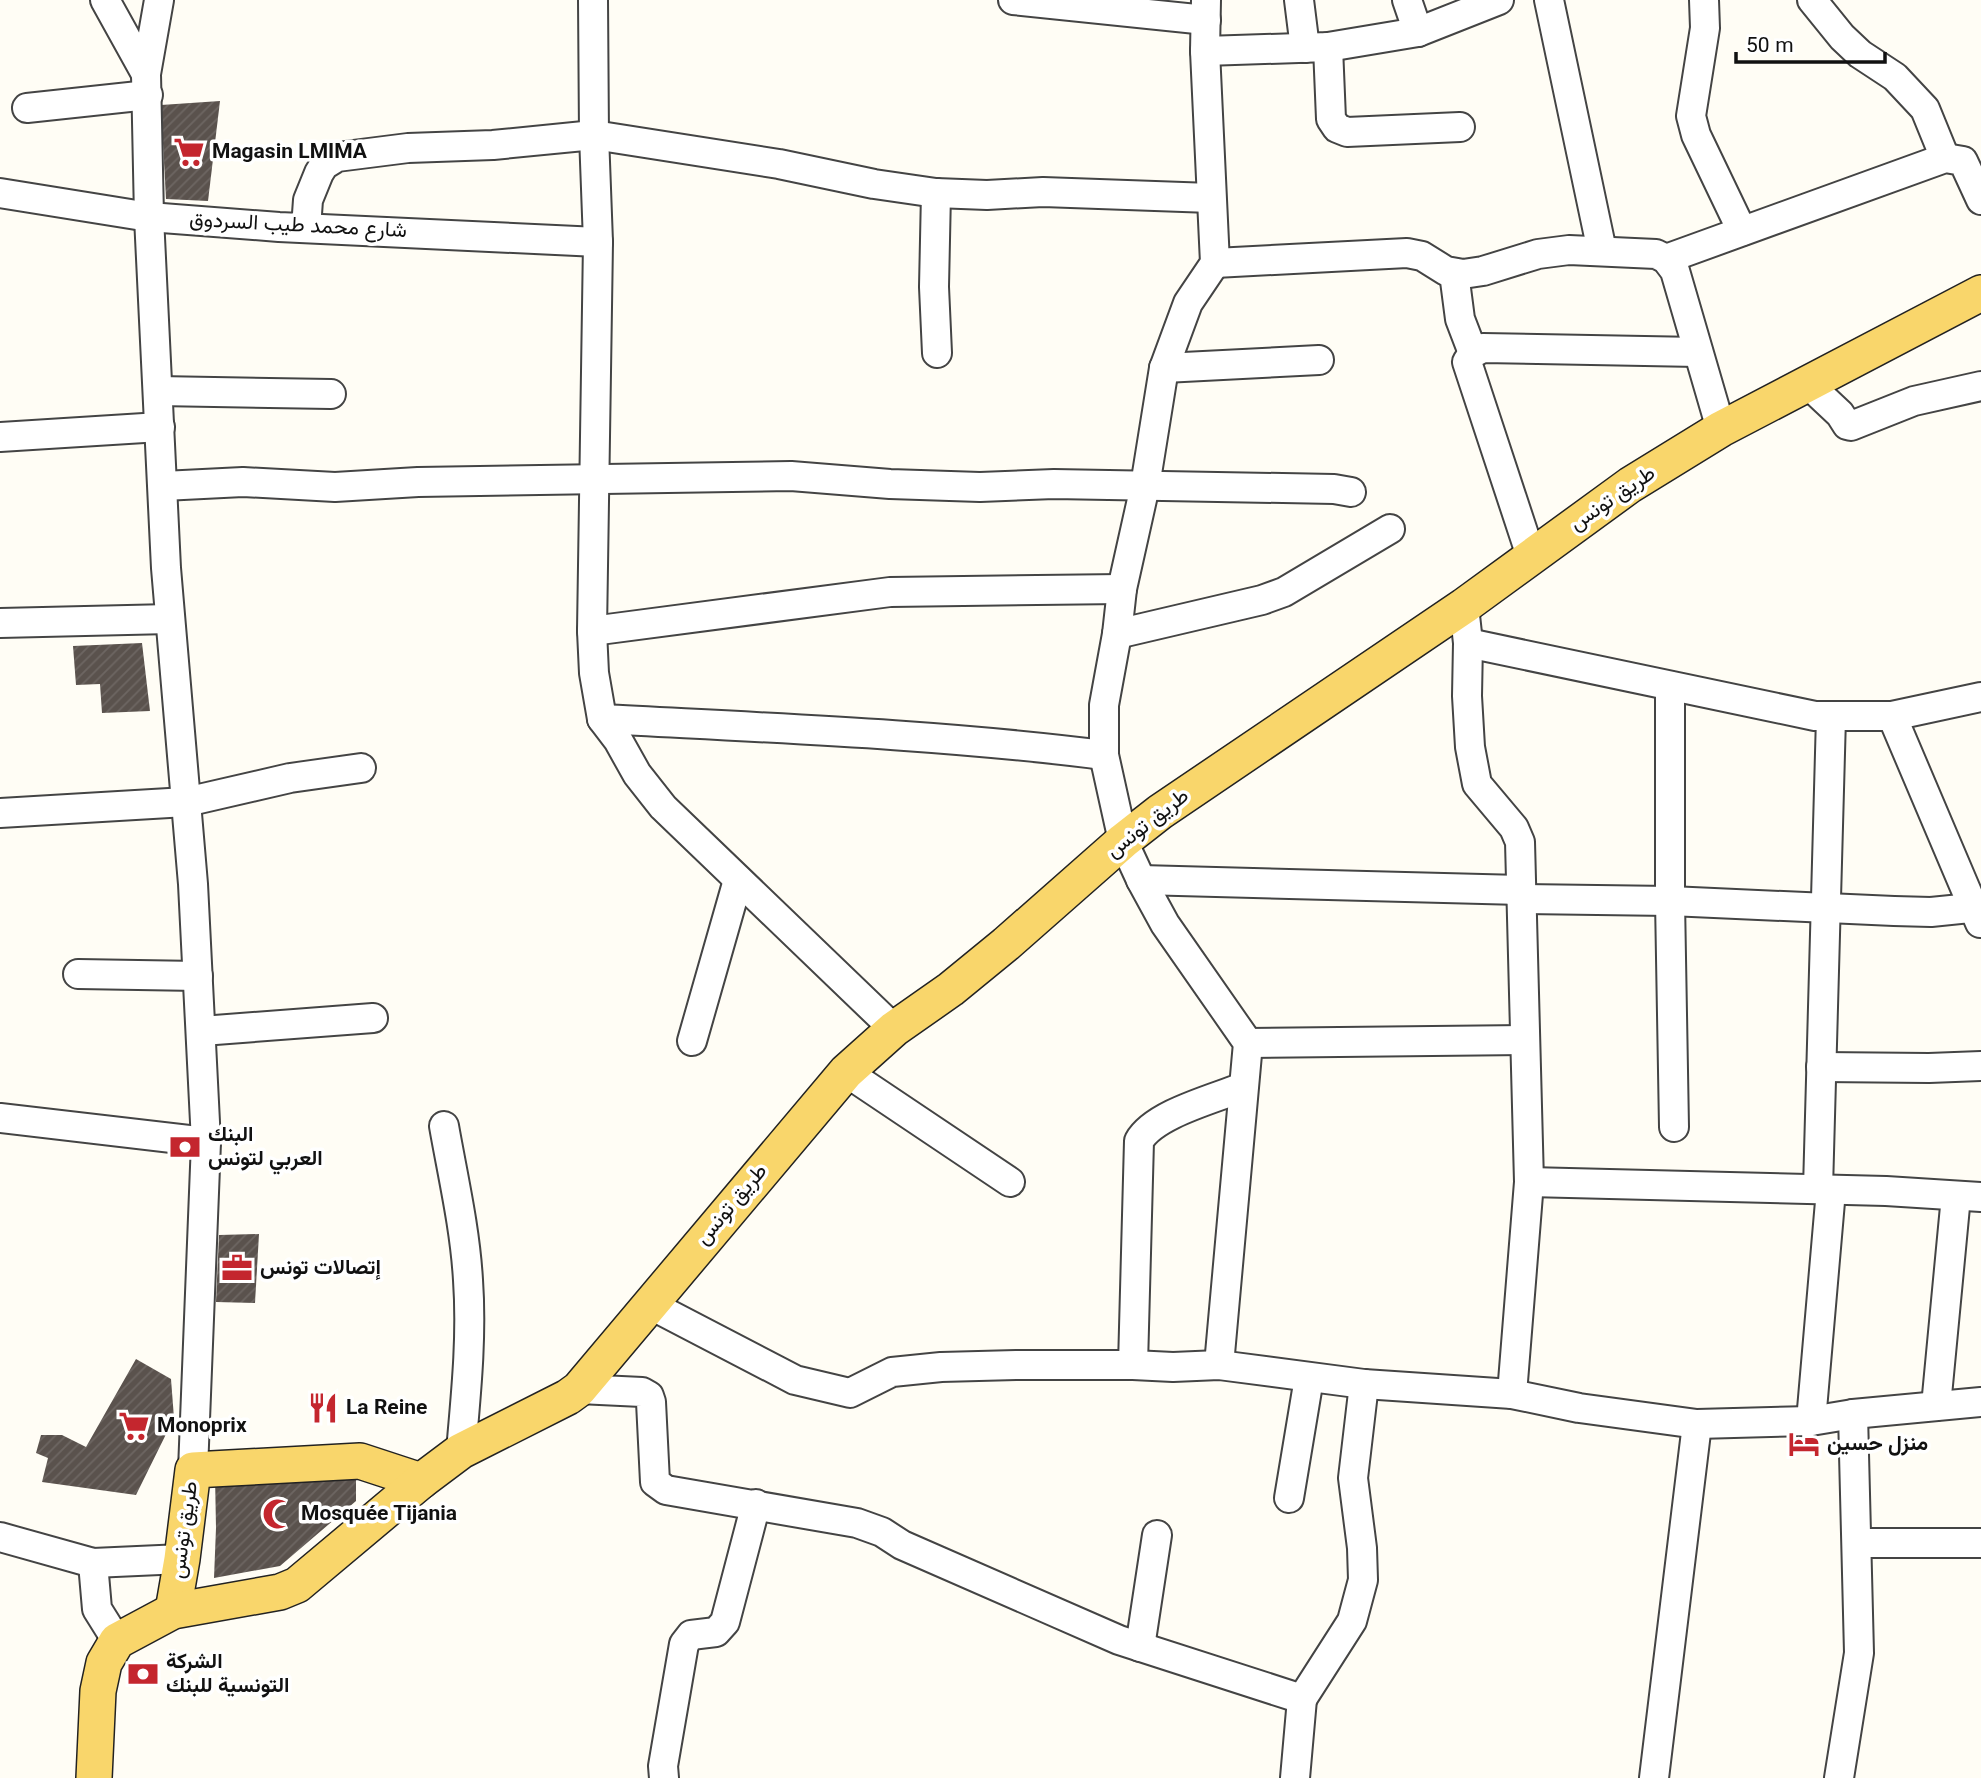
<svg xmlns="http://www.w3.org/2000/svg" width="1981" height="1778" font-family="Georgia,Vazirmatn,serif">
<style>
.building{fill:url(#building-hatch)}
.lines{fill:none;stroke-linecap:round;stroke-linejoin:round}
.minor-casing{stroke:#444;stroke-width:32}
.major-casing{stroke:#222;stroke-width:38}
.minor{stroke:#fff;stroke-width:28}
.major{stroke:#f9d66b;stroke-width:35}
.labels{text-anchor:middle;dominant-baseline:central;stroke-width:7;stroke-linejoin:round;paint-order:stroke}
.poi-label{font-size:21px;font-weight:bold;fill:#111;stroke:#fff;text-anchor:start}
.street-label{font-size:21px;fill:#111;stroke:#fff}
</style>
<defs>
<pattern id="building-hatch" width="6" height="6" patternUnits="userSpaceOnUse" patternTransform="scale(1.75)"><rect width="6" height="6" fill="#5a524d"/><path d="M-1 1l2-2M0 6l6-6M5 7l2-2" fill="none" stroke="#6d6662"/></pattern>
</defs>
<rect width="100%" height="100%" fill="#fffdf5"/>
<g class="building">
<polygon points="220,101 208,201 166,199 161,105"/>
<polygon points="142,643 150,711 102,713 100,684 76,685 73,646"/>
<polygon points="259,1234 255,1303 216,1302 219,1235"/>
<polygon points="136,1359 171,1379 174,1418 136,1495 42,1482 48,1458 36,1453 41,1435 62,1435 86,1447"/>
<polygon points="356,1468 356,1501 280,1566 214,1578 216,1528 215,1475"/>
</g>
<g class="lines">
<g class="minor-casing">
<g id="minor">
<polyline points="105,0 146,74"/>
<polyline points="159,0 146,74 149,217 166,568 193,884 206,1142 193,1470"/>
<polyline points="593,0 594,135 598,242 592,631 594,673 602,719 618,740 637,774 663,807 894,1029"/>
<polyline points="1013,0 1206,20"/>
<polyline points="1206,0 1205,51 1215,263 1188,303 1164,368 1145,486 1122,589 1117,634 1104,705 1104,755 1123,841 1141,880 1165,924 1248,1043 1219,1365"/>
<polyline points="1299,0 1305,48"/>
<polyline points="1407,0 1418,32"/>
<polyline points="1549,0 1602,251"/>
<polyline points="1704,0 1705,28 1691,116 1696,135 1742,231"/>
<polyline points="1812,0 1842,37 1860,54 1895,77 1925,109 1945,158"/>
<polyline points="1328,47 1331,119 1337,128 1347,132 1460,127"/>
<polyline points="1205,51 1328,47 1418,32 1499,0"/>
<polyline points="27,108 148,95"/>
<polyline points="0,193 149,217 279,227 598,242"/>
<polyline points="936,193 934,287 937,353"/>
<polyline points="306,228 308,200 319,173 324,165 337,157 408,148 493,145 594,135 779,164 874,184 936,193 987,195 1043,192 1211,198"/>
<polyline points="1666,259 1945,158 1963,161 1981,200"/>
<polyline points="1215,263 1407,253 1422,256 1446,271 1463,274 1483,271 1538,254 1569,250 1656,254 1666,259 1675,271 1721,429"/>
<polyline points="1454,273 1460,319 1473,353"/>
<polyline points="1164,368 1319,360"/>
<polyline points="1807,383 1840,414 1847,425 1851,426 1914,401 1981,386"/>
<polyline points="158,391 331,394"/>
<polyline points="0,437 160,427"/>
<polyline points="163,486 243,482 335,487 418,482 791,476 890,484 980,487 1054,484 1334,489 1351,492"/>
<polyline points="1531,556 1467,362 1473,353 1483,348 1698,352"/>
<polyline points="1464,606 1468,643 1467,696 1470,747 1477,784 1514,828 1520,842 1529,1182 1512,1394"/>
<polyline points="0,623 170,619"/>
<polyline points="592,631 890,592 1122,589"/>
<polyline points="1117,634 1262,600 1284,592 1390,529"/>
<polyline points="1468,643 1815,716 1892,716 1981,697"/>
<polyline points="1670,686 1670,901 1674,1127"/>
<polyline points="1892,716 1980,923"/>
<path d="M602,719C770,728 937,734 1104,755"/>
<polyline points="0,813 186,802 290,778 361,768"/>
<polyline points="1141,880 1521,890"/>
<polyline points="1521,899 1670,901 1894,911 1931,912 1981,907"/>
<polyline points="78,974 198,976"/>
<polyline points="202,1031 373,1018"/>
<polyline points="692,1041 738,880"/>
<polyline points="1248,1043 1525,1040"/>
<polyline points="1821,1067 1929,1068 1981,1066"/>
<polyline points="846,1072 1010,1182"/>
<polyline points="0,1118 206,1142"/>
<path d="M444,1126C453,1177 465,1228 468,1280C472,1337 466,1394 461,1451"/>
<polyline points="1529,1182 1886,1191 1981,1197"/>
<polyline points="1818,1189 1831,717"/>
<polyline points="649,1304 795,1380 850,1393 892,1372 941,1367 1016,1365 1133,1365 1173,1367 1219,1365 1364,1384 1512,1394 1579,1408 1697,1424 1811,1421 1853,1414 1981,1402"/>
<path d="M1133,1365L1139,1141C1154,1114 1214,1099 1243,1087"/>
<polyline points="579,1389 642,1392 649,1396 651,1402 655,1482 666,1490 857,1523 882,1532 902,1545 1119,1640 1302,1699 1295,1778"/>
<polyline points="1936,1406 1956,1196"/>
<polyline points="1811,1421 1831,1190"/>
<polyline points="1289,1498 1309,1378"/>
<polyline points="0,1537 93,1563 182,1559"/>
<polyline points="1857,1543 1981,1543"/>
<polyline points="93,1563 97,1609 117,1641"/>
<polyline points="1140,1647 1157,1535"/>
<polyline points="1302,1699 1352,1621 1363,1580 1362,1548 1353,1478 1364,1384"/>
<polyline points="664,1778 663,1766 684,1644 691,1635 716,1632 725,1622 756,1504"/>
<polyline points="1654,1778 1697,1424"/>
<polyline points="1839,1778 1859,1653 1853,1414"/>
</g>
</g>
<g class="major-casing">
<g id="major">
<polyline points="173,1611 182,1559 193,1470 360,1461 421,1481"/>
<polyline points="94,1778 98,1691 104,1663 117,1641 173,1611 280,1592 297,1585 421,1481 461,1451 568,1397 579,1389 846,1072 894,1029 951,989 1006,944 1123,841 1160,812 1464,606 1630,485 1721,429 1981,293"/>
</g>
</g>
<use href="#minor" class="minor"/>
<use href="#major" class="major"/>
</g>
<defs>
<g id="supermarket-bare" transform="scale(2.415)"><path d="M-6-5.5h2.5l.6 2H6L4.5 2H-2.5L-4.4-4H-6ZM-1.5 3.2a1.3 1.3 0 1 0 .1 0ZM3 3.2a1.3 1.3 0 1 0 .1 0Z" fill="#c4262e" stroke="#fff" stroke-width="2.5" paint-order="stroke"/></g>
<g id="bank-bare" transform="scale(2.415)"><path d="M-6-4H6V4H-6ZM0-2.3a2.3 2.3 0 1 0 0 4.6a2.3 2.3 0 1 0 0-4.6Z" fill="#c4262e" stroke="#fff" stroke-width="2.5" paint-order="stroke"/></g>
<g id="office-bare" transform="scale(2.415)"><path d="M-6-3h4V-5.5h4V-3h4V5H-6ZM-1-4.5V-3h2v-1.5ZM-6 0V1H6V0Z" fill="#c4262e" stroke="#fff" stroke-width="2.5" paint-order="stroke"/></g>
<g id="restaurant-bare" transform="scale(2.415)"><path d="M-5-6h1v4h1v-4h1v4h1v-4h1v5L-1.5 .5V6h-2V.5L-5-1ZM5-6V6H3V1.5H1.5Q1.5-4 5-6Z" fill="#c4262e" stroke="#fff" stroke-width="2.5" paint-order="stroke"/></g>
<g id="hotel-bare" transform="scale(2.415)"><path d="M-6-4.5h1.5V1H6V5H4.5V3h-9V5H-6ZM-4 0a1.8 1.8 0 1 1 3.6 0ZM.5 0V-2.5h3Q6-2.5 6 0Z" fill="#c4262e" stroke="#fff" stroke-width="2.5" paint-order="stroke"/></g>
<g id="mosque-bare" transform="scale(2.415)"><path d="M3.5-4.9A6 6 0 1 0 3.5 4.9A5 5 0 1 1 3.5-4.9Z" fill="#c4262e" stroke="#fff" stroke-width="2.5" paint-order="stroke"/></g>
</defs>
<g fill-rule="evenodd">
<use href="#supermarket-bare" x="189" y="152"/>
<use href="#bank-bare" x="185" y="1147"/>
<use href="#office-bare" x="237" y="1268"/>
<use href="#restaurant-bare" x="323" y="1408"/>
<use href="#supermarket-bare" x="134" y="1426"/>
<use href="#hotel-bare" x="1804" y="1444"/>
<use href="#mosque-bare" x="278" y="1514"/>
<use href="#bank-bare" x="143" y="1674"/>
</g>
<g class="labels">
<g class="poi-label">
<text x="212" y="152">Magasin LMIMA</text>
<text x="208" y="1135">البنك<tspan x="208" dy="24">العربي لتونس</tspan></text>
<text x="260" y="1268">إتصالات تونس</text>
<text x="346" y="1408">La Reine</text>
<text x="157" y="1426">Monoprix</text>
<text x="1827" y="1444">منزل حسين</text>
<text x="301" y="1514">Mosquée Tijania</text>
<text x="166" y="1662">الشركة<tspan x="166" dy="24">التونسية للبنك</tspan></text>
</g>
<g class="street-label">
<text transform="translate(298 226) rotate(3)">شارع محمد طيب السردوق</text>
<text transform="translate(1613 499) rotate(-34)">طريق تونس</text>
<text transform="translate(1148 824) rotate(-38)">طريق تونس</text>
<text transform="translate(732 1205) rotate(-50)">طريق تونس</text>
<text transform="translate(185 1530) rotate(-82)">طريق تونس</text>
</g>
</g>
<path d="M1736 52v10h149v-10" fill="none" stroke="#111111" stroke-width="3.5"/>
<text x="1746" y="52" font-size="21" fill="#111111" stroke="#ffffff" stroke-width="5" paint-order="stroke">50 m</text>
</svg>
